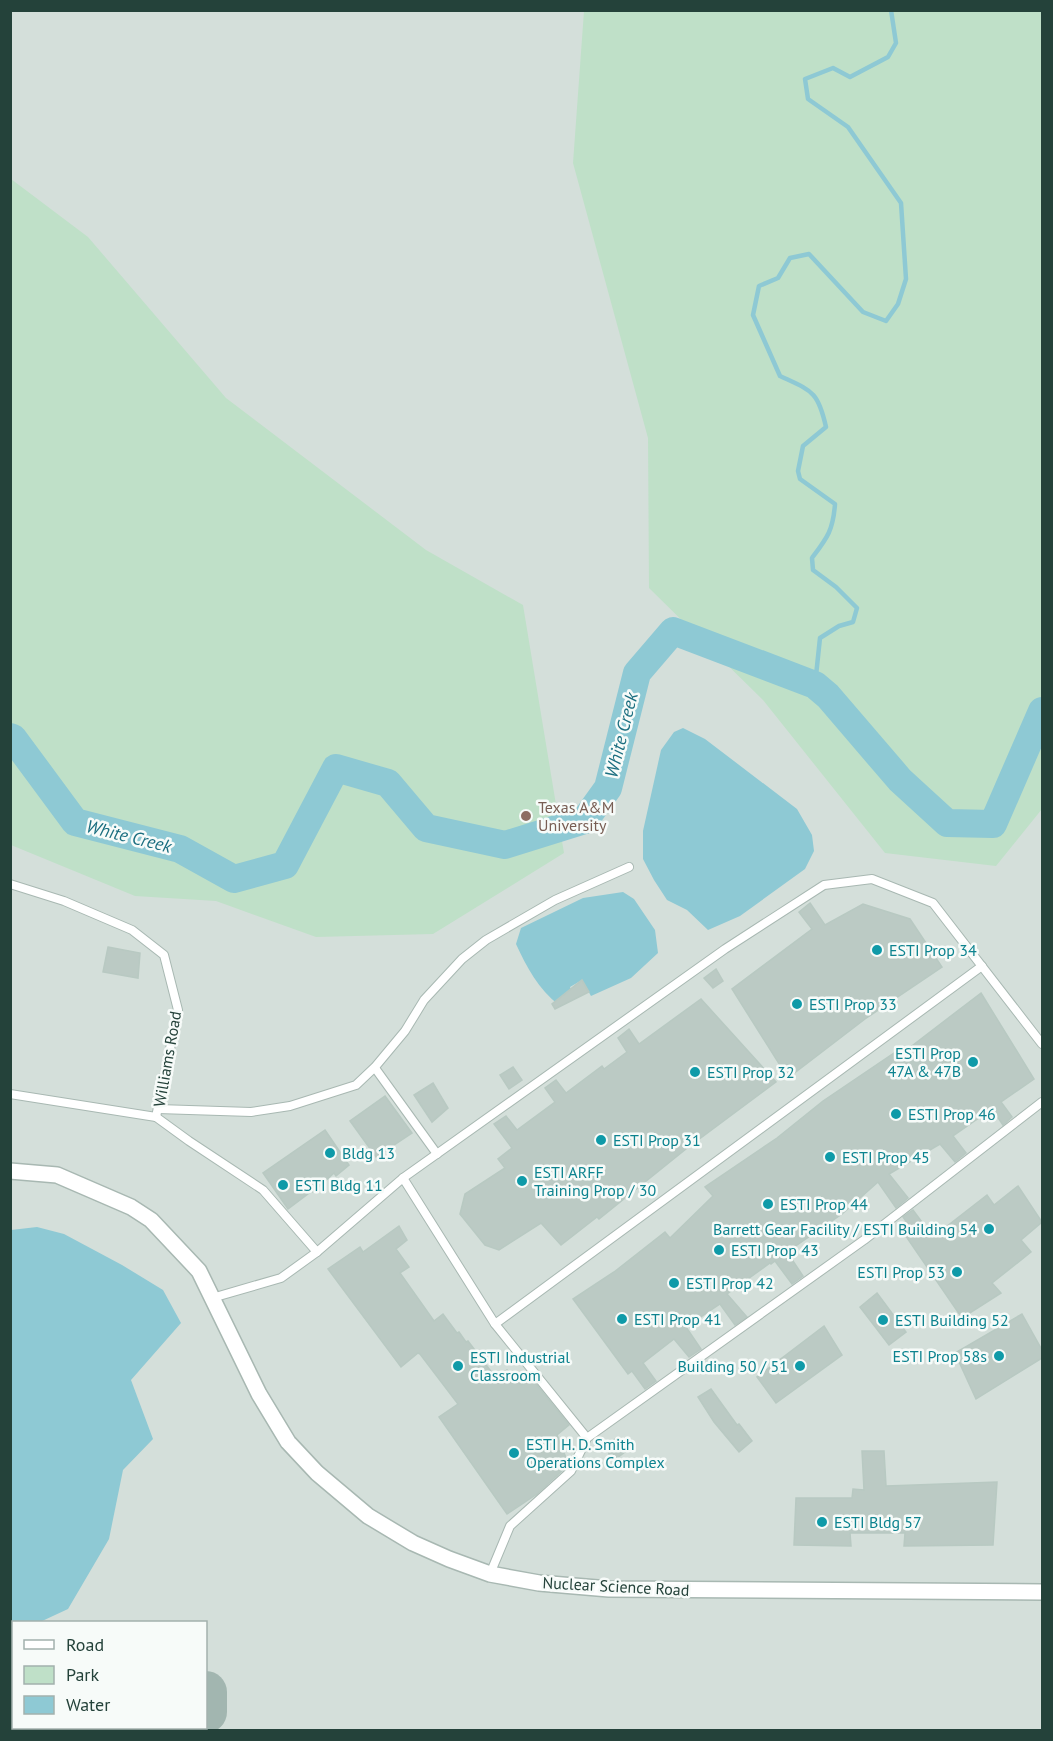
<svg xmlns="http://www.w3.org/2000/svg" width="1053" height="1741" font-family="'PT Sans',sans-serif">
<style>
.built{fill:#d4dfda;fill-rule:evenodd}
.green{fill:#bfe0c8}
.water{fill:#8ec9d4}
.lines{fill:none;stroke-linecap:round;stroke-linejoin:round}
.stream{stroke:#8ec9d4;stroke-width:4.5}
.river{stroke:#8ec9d4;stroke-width:28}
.taxiway{stroke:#a2b6b0;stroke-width:42}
.building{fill:#bbcac4;stroke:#b8c9c2;stroke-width:1.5}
.lane-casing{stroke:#a8b8b2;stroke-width:10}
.street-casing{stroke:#a8b8b2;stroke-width:18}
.lane{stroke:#fff;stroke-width:8}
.street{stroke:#fff;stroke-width:15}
.education-dot{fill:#8d6e63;stroke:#f7fbf9;stroke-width:2}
.culture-dot{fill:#0f9aa8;stroke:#f7fbf9;stroke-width:2}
.labels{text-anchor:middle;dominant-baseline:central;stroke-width:5;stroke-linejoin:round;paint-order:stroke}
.education-label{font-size:16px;fill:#785e54;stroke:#f7fbf9;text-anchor:start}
.culture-label{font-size:16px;fill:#0d838f;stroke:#f7fbf9;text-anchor:start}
.street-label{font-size:16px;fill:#24423a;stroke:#f7fbf9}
.water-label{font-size:18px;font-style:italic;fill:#1c6f80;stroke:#f7fbf9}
</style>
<rect width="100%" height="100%" fill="#e6efeb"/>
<path class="built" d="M11,11H1042V1730H11ZM14,1622H206V1728H14Z"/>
<g class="green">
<polygon points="584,11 1042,11 1042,809 996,866 885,853 763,700 649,588 648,438 573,163"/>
<polygon points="11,179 88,237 226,398 426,550 523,605 564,853 433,934 316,937 216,901 135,896 11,845"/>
</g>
<g class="water">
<polygon points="683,728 705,739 797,809 812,835 814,851 805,869 740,916 708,930 687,910 667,900 654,880 643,859 643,831 661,750 674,732"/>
<path d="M623,892L634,899L655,930L658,953L631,978L591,996L582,980L570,987L575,999L559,1005C539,990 526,966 516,944L521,928L583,898Z"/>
<polygon points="37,1227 64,1234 122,1265 163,1290 181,1323 131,1380 153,1439 123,1470 109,1539 68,1609 40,1622 14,1622 13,1635 11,1636 11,1230"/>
</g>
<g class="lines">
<path class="stream" d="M815,685L820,638L839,626L853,622L857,608L836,587L813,570L812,558C827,538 833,531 835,504L800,479L798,471L803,446L826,427C818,391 812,391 780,376L753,315L759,286L778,278L790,258L809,254L863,312L886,321L898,304L906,279L901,203L848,127L808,99L805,79L833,68L850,77L888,57L896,43L891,10"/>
<polyline class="river" points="10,737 13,738 75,822 180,849 234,879 285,865 336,768 388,783 426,828 505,845 585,820 608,788 637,673 673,631 815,685 828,696 900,780 947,823 993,824 1042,711"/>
<polyline class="taxiway" points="206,1712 206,1692"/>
</g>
<g class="building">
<polygon points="810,903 825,925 863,904 910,919 942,967 865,1019 788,1078 732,989 812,929 799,912"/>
<polygon points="108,947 140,953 138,978 103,972"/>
<polygon points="716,969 723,981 713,988 704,978"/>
<polygon points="582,980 589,992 555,1009 552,1004"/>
<polygon points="981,993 1034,1079 1001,1102 1012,1117 1003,1125 993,1110 990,1112 989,1111 953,1136 966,1153 955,1162 940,1144 889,1174 908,1198 896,1208 878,1182 842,1214 787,1252 803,1276 792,1284 775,1261 771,1264 770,1263 727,1294 747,1317 735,1325 720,1304 686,1327 701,1349 689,1357 674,1339 643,1363 656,1381 645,1389 632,1371 628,1374 573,1299 614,1272 665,1232 670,1238 713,1196 705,1187 777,1138 823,1101 897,1051 900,1055"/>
<polygon points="701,999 776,1082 686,1149 599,1219 597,1217 561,1245 541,1223 499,1250 485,1245 460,1214 465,1194 505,1168 498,1159 512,1148 494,1124 506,1116 517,1130 555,1102 545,1088 556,1080 566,1093 602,1066 604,1069 627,1052 618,1038 629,1029 639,1044"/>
<polygon points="513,1067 522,1080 509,1089 500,1075"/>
<polygon points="433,1083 448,1108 432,1122 414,1095"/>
<polygon points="385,1096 412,1133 376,1157 350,1121"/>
<polygon points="325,1130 349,1165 336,1176 334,1173 313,1192 312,1191 288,1209 263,1173"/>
<polygon points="1018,1186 1042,1222 1021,1240 1031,1252 992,1283 1001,1293 962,1318 903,1232 910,1227 903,1217 913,1210 933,1237 987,1195 994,1205"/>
<polygon points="399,1226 407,1240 396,1249 409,1267 400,1273 434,1321 443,1314 457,1333 459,1332 466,1342 468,1341 496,1378 507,1370 521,1385 532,1379 569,1425 557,1435 568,1463 566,1467 537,1494 507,1514 439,1417 458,1404 420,1354 418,1353 401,1367 328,1269 360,1247 363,1252"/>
<polygon points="877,1293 906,1332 889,1345 860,1307"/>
<polygon points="1022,1314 1042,1350 1042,1358 976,1399 955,1353"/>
<polygon points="824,1326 842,1355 776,1403 757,1377"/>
<polygon points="711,1389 737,1425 739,1424 752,1441 739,1452 714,1422 698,1397"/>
<polygon points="615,1439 624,1443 625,1452 617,1458 609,1454 607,1444"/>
<polygon points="862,1451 884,1451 886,1486 997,1482 993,1545 904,1546 905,1533 850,1533 851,1546 794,1545 796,1498 852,1498 853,1489 864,1490"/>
</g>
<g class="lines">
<g class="lane-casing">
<g id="lane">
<polyline points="10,884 64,901 132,930 164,955 178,1010 156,1117 10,1094"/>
<polyline points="375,1068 437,1154"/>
<polyline points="158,1109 251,1112 290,1106 356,1085 375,1067 405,1031 424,1000 462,959 486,940 555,900 629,867"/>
<polyline points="156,1117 189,1141 263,1190 317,1252"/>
<polyline points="403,1178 495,1324 587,1438"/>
<polyline points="212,1298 281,1278 317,1252 403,1178 725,949 824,885 872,879 933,903 1042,1044"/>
<polyline points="495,1324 982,966"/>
<polyline points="490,1574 510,1526 571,1471 587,1438 864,1240 1042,1102"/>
</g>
</g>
<g class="street-casing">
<polyline id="street" points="10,1171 57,1175 131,1207 151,1220 199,1271 259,1394 288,1442 317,1473 368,1516 413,1543 449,1559 490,1574 539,1583 609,1589 1042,1592"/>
</g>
<use href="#lane" class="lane"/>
<use href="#street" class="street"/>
</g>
<circle class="education-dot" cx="526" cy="816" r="6"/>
<g class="culture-dot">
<circle cx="877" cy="950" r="6"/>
<circle cx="797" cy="1004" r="6"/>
<circle cx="973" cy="1062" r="6"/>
<circle cx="695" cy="1072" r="6"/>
<circle cx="896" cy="1114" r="6"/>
<circle cx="601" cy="1140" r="6"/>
<circle cx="330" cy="1153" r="6"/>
<circle cx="830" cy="1157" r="6"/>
<circle cx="522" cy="1181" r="6"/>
<circle cx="283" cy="1185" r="6"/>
<circle cx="768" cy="1204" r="6"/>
<circle cx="989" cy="1229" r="6"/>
<circle cx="719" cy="1250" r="6"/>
<circle cx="957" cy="1272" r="6"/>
<circle cx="674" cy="1283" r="6"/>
<circle cx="622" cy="1319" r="6"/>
<circle cx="883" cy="1320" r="6"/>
<circle cx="999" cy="1356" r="6"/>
<circle cx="458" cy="1366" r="6"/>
<circle cx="800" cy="1366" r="6"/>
<circle cx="514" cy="1453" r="6"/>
<circle cx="822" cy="1522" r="6"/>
</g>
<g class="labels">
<g class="education-label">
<text x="538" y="807">Texas A&amp;M<tspan x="538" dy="18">University</tspan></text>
</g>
<g class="culture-label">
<text x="889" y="950">ESTI Prop 34</text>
<text x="809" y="1004">ESTI Prop 33</text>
<text x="961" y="1053" text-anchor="end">ESTI Prop<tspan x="961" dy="18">47A &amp; 47B</tspan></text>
<text x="707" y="1072">ESTI Prop 32</text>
<text x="908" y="1114">ESTI Prop 46</text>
<text x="613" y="1140">ESTI Prop 31</text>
<text x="342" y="1153">Bldg 13</text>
<text x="842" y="1157">ESTI Prop 45</text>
<text x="534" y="1172">ESTI ARFF<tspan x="534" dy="18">Training Prop / 30</tspan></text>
<text x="295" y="1185">ESTI Bldg 11</text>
<text x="780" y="1204">ESTI Prop 44</text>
<text x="977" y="1229" text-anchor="end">Barrett Gear Facility / ESTI Building 54</text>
<text x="731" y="1250">ESTI Prop 43</text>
<text x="945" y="1272" text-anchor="end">ESTI Prop 53</text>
<text x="686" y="1283">ESTI Prop 42</text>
<text x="634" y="1319">ESTI Prop 41</text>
<text x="895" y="1320">ESTI Building 52</text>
<text x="987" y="1356" text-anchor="end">ESTI Prop 58s</text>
<text x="470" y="1357">ESTI Industrial<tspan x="470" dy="18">Classroom</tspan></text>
<text x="788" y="1366" text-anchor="end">Building 50 / 51</text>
<text x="526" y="1444">ESTI H. D. Smith<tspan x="526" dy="18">Operations Complex</tspan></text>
<text x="834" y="1522">ESTI Bldg 57</text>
</g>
<g class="street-label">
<text transform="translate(167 1059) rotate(-80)">Williams Road</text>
<text transform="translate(616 1586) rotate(3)">Nuclear Science Road</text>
</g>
<g class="water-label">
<text transform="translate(621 735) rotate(-76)">White Creek</text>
<text transform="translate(129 836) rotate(14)">White Creek</text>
</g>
</g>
<rect width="1053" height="1741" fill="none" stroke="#24423a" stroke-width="24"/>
<rect x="12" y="1621" width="195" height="108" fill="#f7fbf9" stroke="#a3b1ad" stroke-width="1.5"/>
<rect x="24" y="1640" width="30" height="9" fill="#ffffff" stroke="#a3b1ad" stroke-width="1.5"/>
<text x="66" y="1651" font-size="18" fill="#24423a">Road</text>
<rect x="24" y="1666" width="30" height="18" fill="#bfe0c8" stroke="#a3b1ad" stroke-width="1.5"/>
<text x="66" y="1681" font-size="18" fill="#24423a">Park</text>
<rect x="24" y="1696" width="30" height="18" fill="#8ec9d4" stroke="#a3b1ad" stroke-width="1.5"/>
<text x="66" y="1711" font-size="18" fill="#24423a">Water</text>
</svg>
